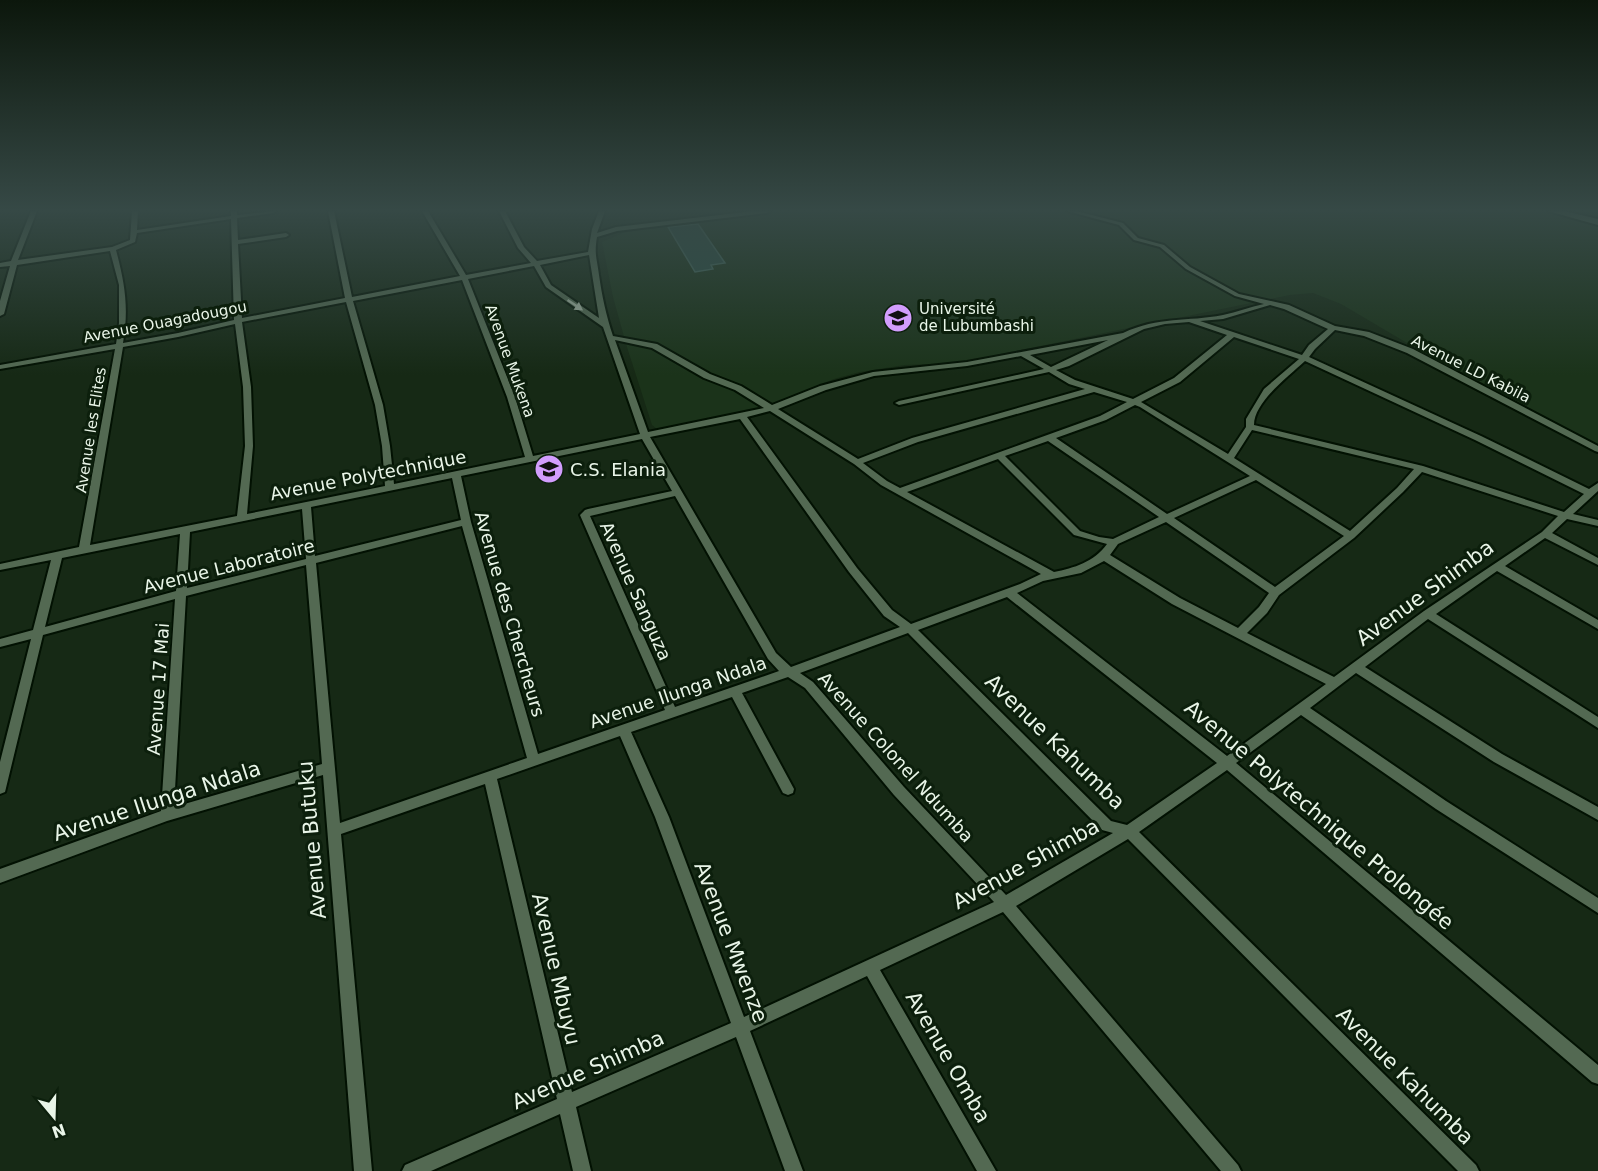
<svg xmlns="http://www.w3.org/2000/svg" width="1598" height="1171" font-family="'DejaVu Sans',sans-serif">
<style>
.built{fill:#1b331a}
.building{fill:#2b4e46;stroke:#476c62;stroke-width:1.5}
.lines{fill:none;stroke-linecap:round;stroke-linejoin:round}
.street-casing{stroke:#021102;stroke-width:4}
.secondary-casing{stroke:#021102;stroke-width:4}
.street{fill:#536952;fill-rule:evenodd}
.secondary{fill:#536952;fill-rule:evenodd}
.oneway{fill:#a6b6a4}
.labels{text-anchor:middle;dominant-baseline:central;stroke-width:6;stroke-linejoin:round;paint-order:stroke}
.far-poi-label{font-size:15px;fill:#e9f5e8;stroke:#0c1f0c;text-anchor:start}
.far-street-label{font-size:15px;fill:#e9f5e8;stroke:#0c1f0c}
.poi-label{font-size:18px;fill:#e9f5e8;stroke:#0c1f0c;text-anchor:start}
.street-label{font-size:18px;fill:#e9f5e8;stroke:#0c1f0c}
.near-street-label{font-size:21px;fill:#e9f5e8;stroke:#0c1f0c}
</style>
<rect width="100%" height="100%" fill="#162915"/>
<polygon class="built" points="717,211 1598,211 1598,445 1429,356 1341,304 1313,293 1290,295 957,363 905,365 860,372 834,379 759,409 658,430 652,425 626,344 613,297 602,242 623,233 718,213"/>
<polygon class="building" points="698,224 725,263 711,265 713,269 695,272 668,227"/>
<g class="lines">
<g class="street-casing">
<path id="street" d="M31,211H37L18,260L112,247L130,240L132,211H138L137,230L231,216V211H237V215L276,211L273,213L237,218L238,240L286,233L289,235L286,237L238,244L242,318L345,298L328,211H334L352,297L460,276L422,211H428L466,275L531,263L518,248L499,211H505L524,247L537,261L588,252L592,229L599,211H605L597,233L616,227L754,211H770L767,213L617,231L597,237C594,255 597,258 599,275C602,296 606,315 613,336L657,344L710,374L741,386L772,405L820,386L873,372L967,362L1123,333C1159,316 1187,322 1223,315C1237,312 1250,307 1264,304L1235,296L1186,269L1160,247L1134,240L1119,225L1067,211H1076L1123,223L1138,238L1164,245L1190,267L1239,294L1289,305L1335,326L1369,332L1413,349L1598,446V452L1595,451L1407,353L1364,336L1335,330L1315,349L1309,357L1481,436L1589,489L1598,483V491L1573,514L1598,520V526L1567,519L1552,533L1598,558V565L1545,538L1505,566L1598,620V629L1497,571L1436,614L1598,717V728L1428,619L1365,667L1502,754L1598,807V820L1494,762L1356,673L1310,708L1446,801L1598,898V913L1436,809L1301,715L1236,763L1598,1065V1084L1592,1082L1227,770L1139,832L1476,1165L1479,1171H1458L1128,839L1016,906L1238,1165L1241,1171H1221L1003,912L880,970L996,1171H977L867,976L750,1031L803,1171H785L736,1037L576,1107L591,1171H573L560,1114L431,1171H402L405,1165L557,1099L485,784L341,834L372,1171H354L323,775L167,821L0,883V869L161,811L175,599L43,635L6,788L5,792L0,794V762L31,639L0,647V639L33,630L51,560L0,570V564L79,547L115,349L0,369V365L116,344L119,323V285L110,251L17,265L4,314L0,316V301L10,266L0,267V263L11,261ZM231,219L234,320L178,333L123,343C129,308 125,284 116,250L135,242L137,233ZM589,255L599,318L551,285L540,265ZM534,266L546,287L603,327L640,434L533,456L515,397L468,279ZM462,280L507,397L525,457L394,484L390,446L383,405L353,301ZM346,302L375,405L382,446L385,486L247,514L253,446L251,387L242,322ZM1270,305L1284,309L1328,329L1309,345L1302,355L1200,321L1223,319ZM1189,322L1227,335L1174,378L1133,399L1075,380L1056,370L1069,366L1144,329L1165,324ZM235,324L243,387L245,446L237,516L90,545L123,347L178,337ZM1234,337L1299,359L1264,389L1246,419V427L1228,454L1141,402L1180,382ZM615,340L652,348L704,378L735,390L764,408L648,432ZM1108,340L1051,367L1030,355ZM1021,356L1044,369L899,401L895,403L899,405L1049,372L1069,384L1085,389L912,438L858,459L778,409L826,390L874,376L967,366ZM1305,361L1475,440L1584,494L1564,512L1423,466L1254,425C1254,402 1289,376 1305,361ZM1094,392L1127,402L1100,416L900,488L887,481L863,463L918,442ZM1135,405L1140,407L1250,476L1167,514L1056,438L1106,420ZM770,411L854,464L881,485L1041,574L1020,584L911,624L892,610L857,568L747,417ZM740,419L849,572L884,616L900,627L791,667L776,653L650,437ZM1252,430L1414,469L1397,488L1350,531L1234,458ZM642,439L672,491L588,509L585,510L580,515L665,710L538,754L471,522L461,476ZM1048,441L1159,517L1113,539L1099,537L1080,531L1005,456ZM998,459L1074,535L1107,544C1094,562 1074,568 1054,572L907,492ZM1422,472L1558,516L1542,532L1424,611L1334,677L1247,633L1267,613L1279,595L1354,538L1403,492ZM452,478L461,520L315,556L311,507ZM1256,480L1344,536L1275,587L1174,518ZM675,496L768,659L779,671L675,707L590,516ZM302,509L306,559L187,588L190,532ZM1166,522L1269,593L1259,607L1238,628L1180,598L1110,555L1118,544ZM462,526L527,758L340,823L316,563ZM180,534L176,591L45,627L62,558ZM1104,561L1172,604L1326,684L1227,756L1017,593L1043,581L1081,573ZM306,565L322,764L174,807L186,596ZM1007,597L1217,763L1127,825L1111,821L918,630ZM908,633L1102,830L1113,833L1006,895L904,787L813,682L800,673ZM788,677L805,688L894,795L994,902L744,1017L669,817L631,732L732,697L783,793L788,795L793,793L794,789L742,693ZM620,736L655,817L731,1023L572,1092L497,779Z"/>
</g>
<g class="secondary-casing">
<polygon id="secondary" points="1548,211 1564,211 1598,219 1598,225"/>
</g>
<use href="#street" class="street"/>
<use href="#secondary" class="secondary"/>
</g>
<defs><path id="oneway-solid" d="M-6-.8H1V-3.2L6.5 0L1 3.2V.8H-6Z" transform="scale(1.5)"/></defs>
<use class="oneway" href="#oneway-solid" transform="translate(575 305) rotate(34)"/>
<linearGradient id="sky" x2="0" y2="1"><stop stop-color="#0c170c"/><stop offset="0.56" stop-color="#364946"/><stop offset="1" stop-color="#364946" stop-opacity="0"/></linearGradient>
<rect width="1598" height="375" fill="url(#sky)"/>
<defs>
<g id="university-disc" transform="scale(1.5)"><circle r="9.5" fill="#d29dfd" stroke="#0c1f0c"/><path d="M0-5L7-2L0 1L-7-2ZM-4 1L0 2.5L4 1V4Q0 6-4 4Z" fill="#111"/></g>
<g id="school-disc" transform="scale(1.5)"><circle r="9.5" fill="#d29dfd" stroke="#0c1f0c"/><path d="M0-5L7-2L0 1L-7-2ZM-4 1L0 2.5L4 1V4Q0 6-4 4Z" fill="#111"/></g>
</defs>
<g fill-rule="evenodd">
<use href="#university-disc" x="898" y="318"/>
<use href="#school-disc" x="549" y="469"/>
</g>
<g class="labels">
<g class="far-poi-label">
<text x="919" y="309">Université<tspan x="919" dy="17">de Lubumbashi</tspan></text>
</g>
<g class="far-street-label">
<text transform="translate(165 322) rotate(-11)">Avenue Ouagadougou</text>
<text transform="translate(510 361) rotate(70)">Avenue Mukena</text>
<text transform="translate(1471 369) rotate(27)">Avenue LD Kabila</text>
<text transform="translate(91 430) rotate(-81)">Avenue les Elites</text>
</g>
<g class="poi-label">
<text x="570" y="469">C.S. Elania</text>
</g>
<g class="street-label">
<text transform="translate(368 475) rotate(-11)">Avenue Polytechnique</text>
<text transform="translate(229 566) rotate(-14)">Avenue Laboratoire</text>
<text transform="translate(636 591) rotate(66)">Avenue Sanguza</text>
<text transform="translate(510 614) rotate(74)">Avenue des Chercheurs</text>
<text transform="translate(158 689) rotate(-86)">Avenue 17 Mai</text>
<text transform="translate(678 692) rotate(-19)">Avenue Ilunga Ndala</text>
<text transform="translate(896 757) rotate(48)">Avenue Colonel Ndumba</text>
</g>
<g class="near-street-label">
<text transform="translate(1425 593) rotate(-36)">Avenue Shimba</text>
<text transform="translate(1055 742) rotate(44)">Avenue Kahumba</text>
<text transform="translate(157 801) rotate(-18)">Avenue Ilunga Ndala</text>
<text transform="translate(1319 815) rotate(40)">Avenue Polytechnique Prolongée</text>
<text transform="translate(312 840) rotate(-95)">Avenue Butuku</text>
<text transform="translate(1026 864) rotate(-29)">Avenue Shimba</text>
<text transform="translate(731 942) rotate(69)">Avenue Mwenze</text>
<text transform="translate(556 969) rotate(77)">Avenue Mbuyu</text>
<text transform="translate(948 1057) rotate(60)">Avenue Omba</text>
<text transform="translate(588 1070) rotate(-24)">Avenue Shimba</text>
<text transform="translate(1405 1076) rotate(45)">Avenue Kahumba</text>
</g>
</g>
<g transform="translate(54 1117) rotate(161)" stroke="#0c1f0c" stroke-width="4.5" paint-order="stroke">
<path d="M0-4.5L10 22L0 15L-10 22Z" fill="#e9f5e8"/>
<text y="-9" font-size="16" font-weight="bold" text-anchor="middle" fill="#e9f5e8">N</text>
</g>
</svg>
